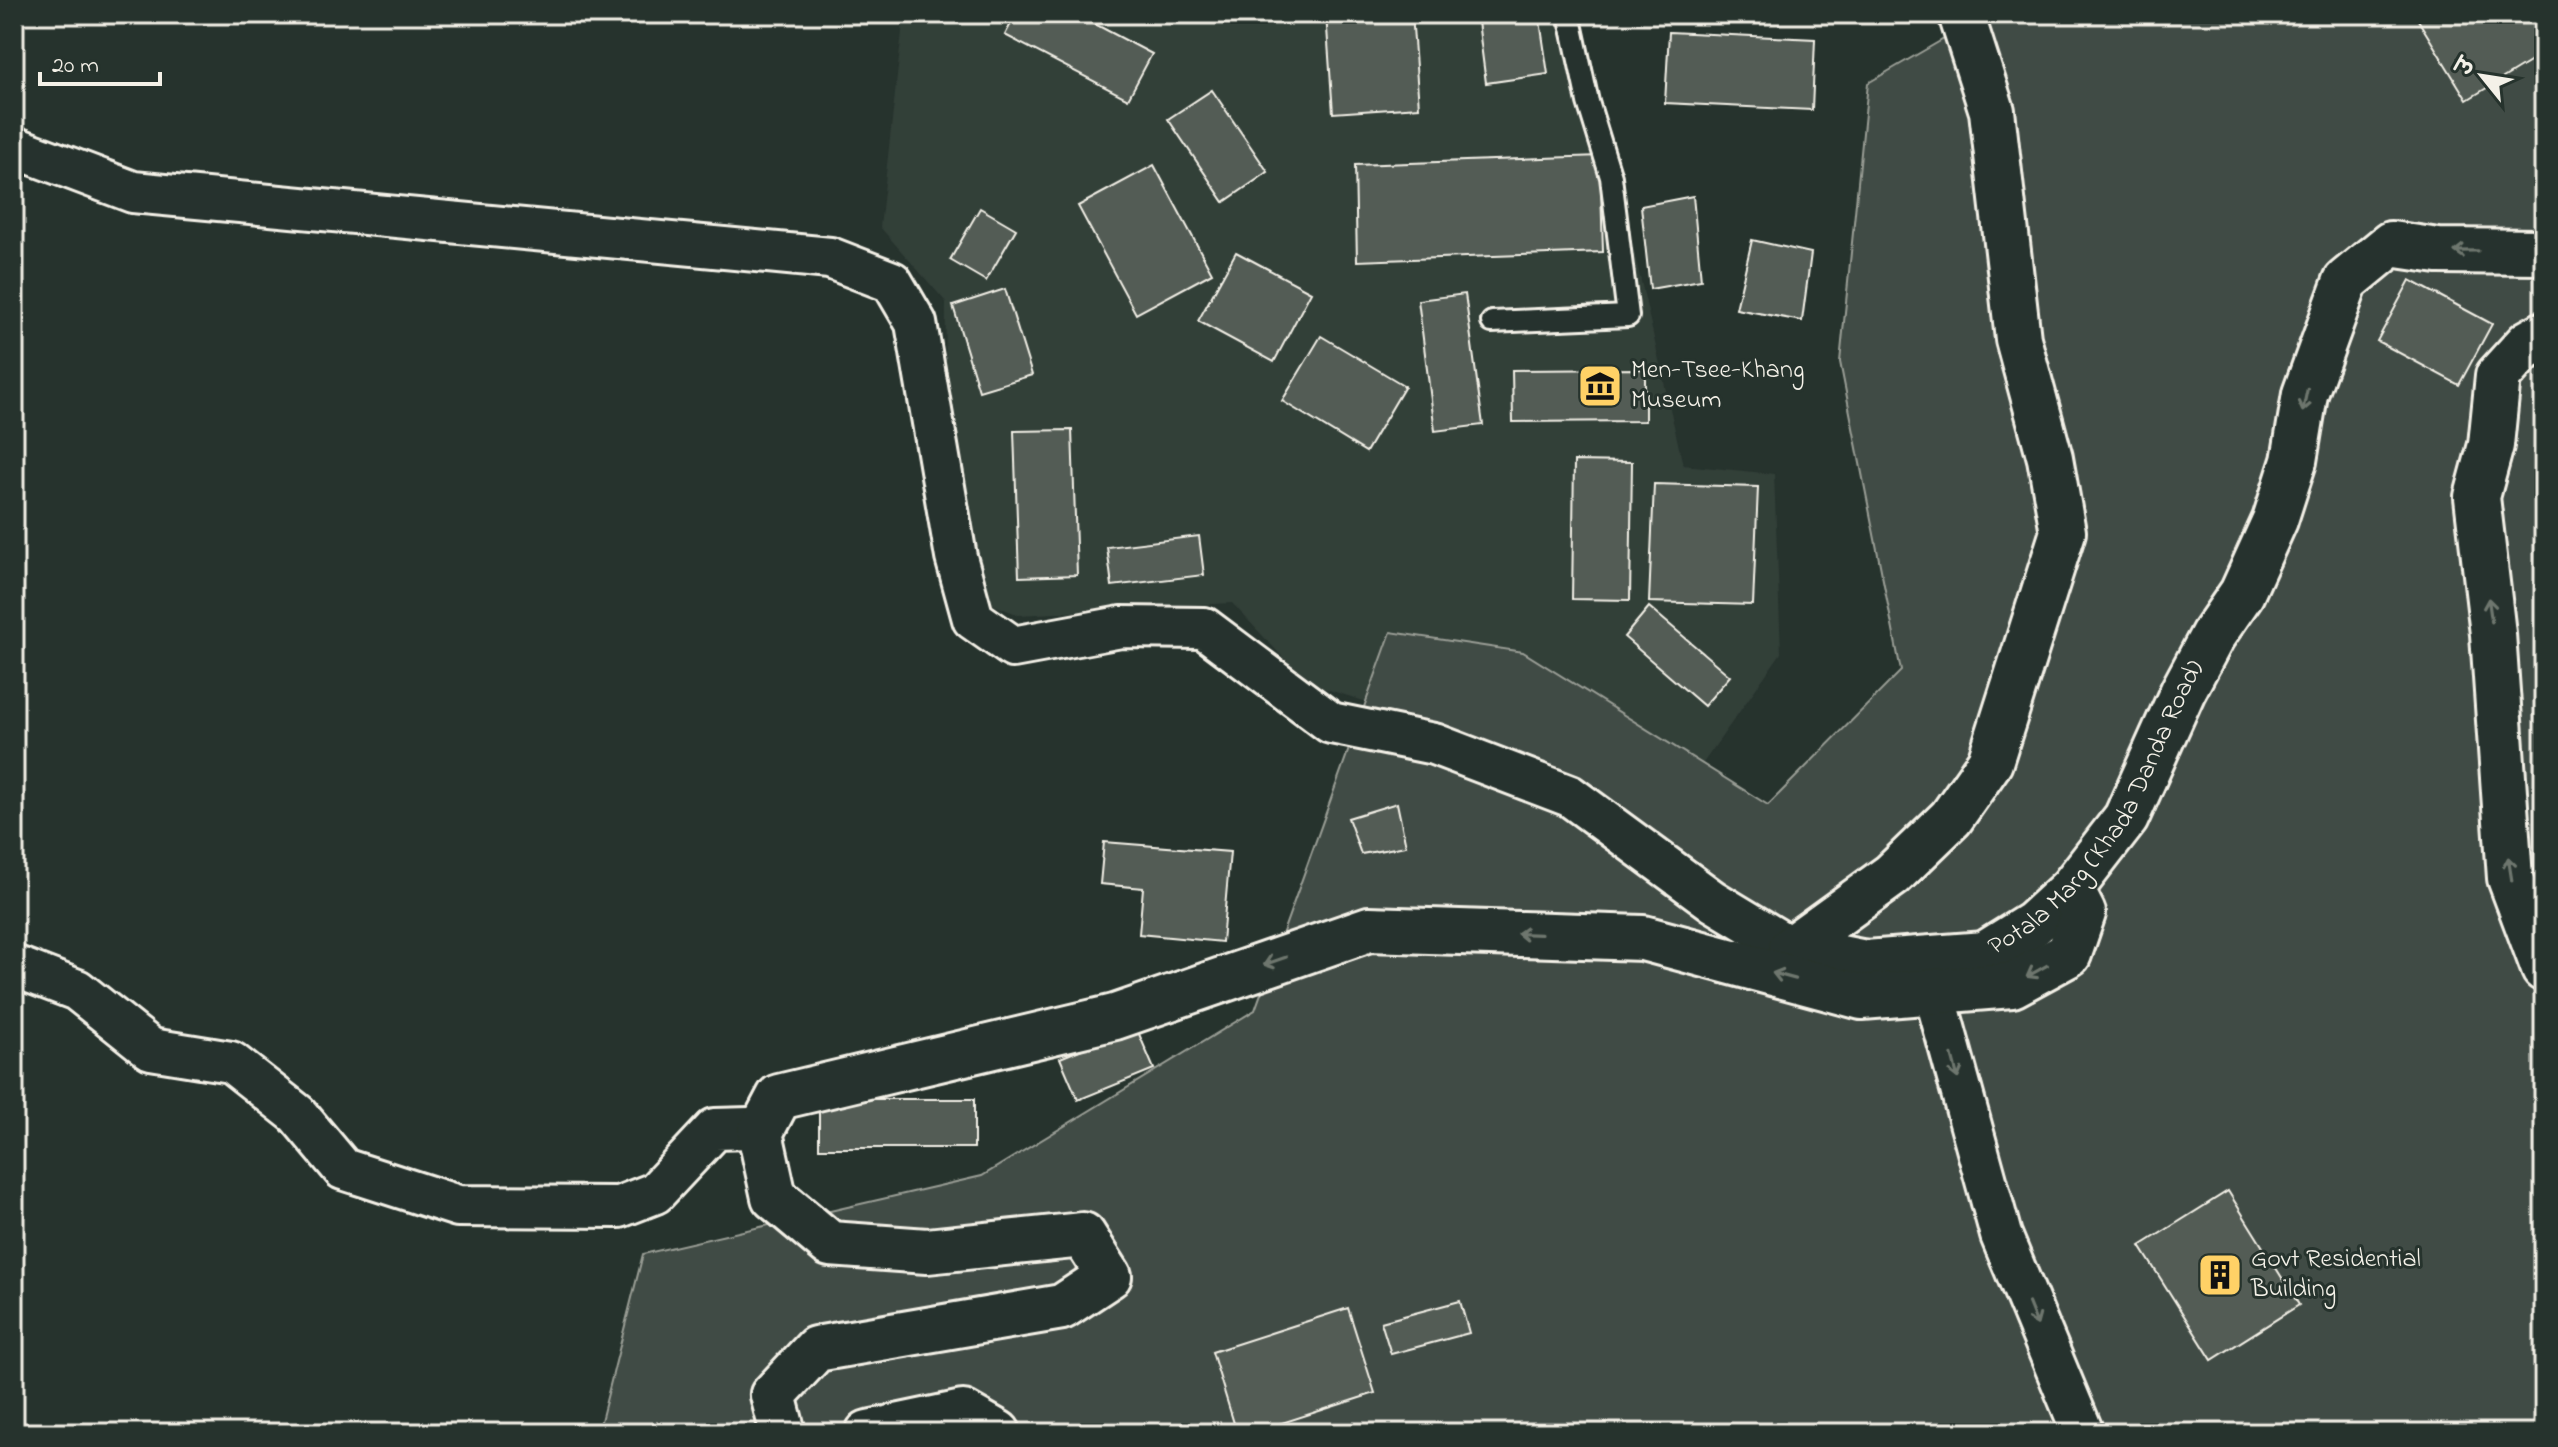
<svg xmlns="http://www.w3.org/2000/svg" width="2558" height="1447" font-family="'Indie Flower','Playpen Sans Deva',sans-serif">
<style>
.built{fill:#333f39}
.green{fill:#414b45;stroke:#9a9e96;stroke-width:2}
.building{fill:#525c55;stroke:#f4f1e8;stroke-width:2}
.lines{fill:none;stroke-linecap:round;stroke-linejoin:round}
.lane-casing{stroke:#f4f1e8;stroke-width:26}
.street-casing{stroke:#f4f1e8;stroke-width:46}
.secondary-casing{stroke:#f4f1e8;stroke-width:50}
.lane{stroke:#26332d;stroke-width:20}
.street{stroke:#26332d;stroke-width:40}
.secondary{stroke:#26332d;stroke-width:44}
.oneway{stroke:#6e766e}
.labels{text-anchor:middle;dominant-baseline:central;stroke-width:6;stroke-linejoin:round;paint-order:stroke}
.poi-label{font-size:26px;fill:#f4f1e8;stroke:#26332d;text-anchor:start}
.street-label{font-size:26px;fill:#f4f1e8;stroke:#26332d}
</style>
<rect width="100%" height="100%" fill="#26332d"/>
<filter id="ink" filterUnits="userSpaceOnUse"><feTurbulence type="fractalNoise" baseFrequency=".0125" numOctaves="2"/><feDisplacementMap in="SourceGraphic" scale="16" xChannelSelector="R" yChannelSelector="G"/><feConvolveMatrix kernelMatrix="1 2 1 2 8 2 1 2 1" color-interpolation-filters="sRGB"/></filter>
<g filter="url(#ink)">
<polygon class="built" points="904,14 1569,14 1610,146 1683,465 1774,474 1781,653 1662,821 1500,744 1307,683 1232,603 1019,615 943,585 946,302 880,227"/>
<polygon class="green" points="1987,14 2544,14 2544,1433 598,1433 643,1254 982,1176 1255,1010 1391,632 1523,652 1768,805 1901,671 1840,362 1868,83"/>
<g class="building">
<polygon points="1016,14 1076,14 1152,54 1128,99 1005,35"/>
<polygon points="1326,14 1412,14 1419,107 1333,113"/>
<polygon points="1477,14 1539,14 1548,74 1486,83"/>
<polygon points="2544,14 2544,53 2467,100 2415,15"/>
<polygon points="1669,32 1815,39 1812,110 1665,103"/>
<polygon points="1212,90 1268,172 1224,202 1168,119"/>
<polygon points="1600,156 1603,252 1357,261 1355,165"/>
<polygon points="1154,165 1212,273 1136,314 1078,206"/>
<polygon points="1693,196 1701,280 1650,289 1641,206"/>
<polygon points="980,208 1016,229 986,281 950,260"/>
<polygon points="1752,240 1811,253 1802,321 1736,309"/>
<polygon points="1236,252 1311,292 1274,362 1198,321"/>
<polygon points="2410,280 2492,324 2459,385 2377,341"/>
<polygon points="1005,289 1032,375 979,391 953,306"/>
<polygon points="1465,294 1483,425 1435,431 1418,300"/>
<polygon points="1321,336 1405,386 1366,452 1282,401"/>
<polygon points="1645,369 1645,421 1513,422 1512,370"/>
<polygon points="1072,430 1077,575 1019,577 1014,431"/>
<polygon points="1574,461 1632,462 1630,600 1572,599"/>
<polygon points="1654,484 1758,487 1753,605 1649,602"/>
<polygon points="1199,536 1204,575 1112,586 1107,547"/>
<polygon points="1649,607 1730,676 1704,706 1624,637"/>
<polygon points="1397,803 1406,846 1361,854 1348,818"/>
<polygon points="1104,842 1230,852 1222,942 1139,934 1143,888 1100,884"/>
<polygon points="1136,1027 1154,1069 1078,1100 1060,1058"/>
<rect x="819" y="1099" width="155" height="49"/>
<polygon points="2228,1191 2299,1305 2212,1360 2140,1246"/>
<polygon points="1460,1301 1469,1333 1391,1354 1381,1322"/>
<polygon points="1348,1308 1375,1393 1251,1433 1237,1433 1212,1352"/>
</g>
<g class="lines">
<g class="lane-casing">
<polyline id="lane" points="1492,322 1628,316 1611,177 1588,102 1569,14"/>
</g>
<g class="street-casing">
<g id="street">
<polyline points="14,147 133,192 830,258 892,282 916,323 956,557 973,619 1013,647 1121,627 1204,628 1331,723 1434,744 1570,796 1713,901 1791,948"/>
<polyline points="14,966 77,990 151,1049 231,1062 297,1114 343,1169 458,1206 619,1207 655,1193 715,1129 750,1128 760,1133"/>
<polyline points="1934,991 2001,1235 2083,1433"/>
</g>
</g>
<g class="secondary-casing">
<g id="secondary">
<path id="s1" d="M1961,14L1992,111L2018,339L2050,458L2063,532L1990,762L1951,818L1892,875L1791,948L1866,963L1985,954L2033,924L2071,889L2126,818L2183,691L2213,635L2242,593L2275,520L2294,461L2305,394L2346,281L2391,244L2438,251L2544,252"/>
<polyline points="2544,334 2528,343 2498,376 2491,445 2477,497 2493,634 2510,878 2544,969"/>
<polyline points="783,1433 773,1395 816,1349 1062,1307 1109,1276 1083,1235 927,1251 830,1244 774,1197 760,1133 779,1097 1115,1017 1369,929 1643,938 1862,997 2012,985 2069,954 2083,913 2071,889"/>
<polyline points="868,1433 963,1413 998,1433"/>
</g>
</g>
<use href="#lane" class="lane"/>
<use href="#street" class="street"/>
<use href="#secondary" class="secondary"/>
</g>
<defs><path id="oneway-shaft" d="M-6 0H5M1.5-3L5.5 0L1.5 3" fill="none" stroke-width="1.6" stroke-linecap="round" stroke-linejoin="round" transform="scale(2)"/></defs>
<g class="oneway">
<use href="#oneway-shaft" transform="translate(2466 251) rotate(179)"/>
<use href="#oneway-shaft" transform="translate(2305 400) rotate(102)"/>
<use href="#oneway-shaft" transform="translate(2490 610) rotate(-98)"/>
<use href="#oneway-shaft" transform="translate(2510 869) rotate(-99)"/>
<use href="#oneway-shaft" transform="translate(1529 934) rotate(-178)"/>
<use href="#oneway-shaft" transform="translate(1275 961) rotate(161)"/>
<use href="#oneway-shaft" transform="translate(2037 971) rotate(151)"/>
<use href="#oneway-shaft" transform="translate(1784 976) rotate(-165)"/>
<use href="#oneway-shaft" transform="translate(1955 1067) rotate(75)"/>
<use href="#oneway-shaft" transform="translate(2033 1314) rotate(68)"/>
</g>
</g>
<defs>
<g id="museum-square" transform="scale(2.3)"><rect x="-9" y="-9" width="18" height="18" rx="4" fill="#ffd166" stroke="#26332d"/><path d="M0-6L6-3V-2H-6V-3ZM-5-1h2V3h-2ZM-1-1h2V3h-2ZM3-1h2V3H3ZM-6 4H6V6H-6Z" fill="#111"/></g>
<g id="building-square" transform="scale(2.3)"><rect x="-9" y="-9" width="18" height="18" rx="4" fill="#ffd166" stroke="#26332d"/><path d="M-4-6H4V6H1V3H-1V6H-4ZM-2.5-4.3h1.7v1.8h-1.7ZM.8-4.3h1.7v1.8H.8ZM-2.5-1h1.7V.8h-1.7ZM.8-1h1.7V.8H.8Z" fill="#111"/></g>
</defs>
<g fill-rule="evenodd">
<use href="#museum-square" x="1600" y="386"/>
<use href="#building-square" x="2220" y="1275"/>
</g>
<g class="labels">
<g class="poi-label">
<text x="1631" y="371">Men-Tsee-Khang<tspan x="1631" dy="30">Museum</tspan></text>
<text x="2251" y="1260">Govt Residential<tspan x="2251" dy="30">Building</tspan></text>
</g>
<g class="street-label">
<text stroke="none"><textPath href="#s1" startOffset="1430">Potala Marg (Khada Danda Road)</textPath></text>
</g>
</g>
<rect width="2558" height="1447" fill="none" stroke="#26332d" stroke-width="48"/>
<rect x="24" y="24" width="2510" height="1399" fill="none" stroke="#f4f1e8" stroke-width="3" filter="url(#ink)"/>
<g transform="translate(2482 76) rotate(300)" stroke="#26332d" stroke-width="6" paint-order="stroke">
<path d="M0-6L14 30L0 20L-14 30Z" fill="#f4f1e8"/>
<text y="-12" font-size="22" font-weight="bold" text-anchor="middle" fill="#f4f1e8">उ</text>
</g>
<path d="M40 72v12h120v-12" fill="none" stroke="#f4f1e8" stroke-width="4"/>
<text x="52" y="72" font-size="24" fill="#f4f1e8" stroke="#26332d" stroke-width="6" paint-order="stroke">20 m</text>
</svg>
